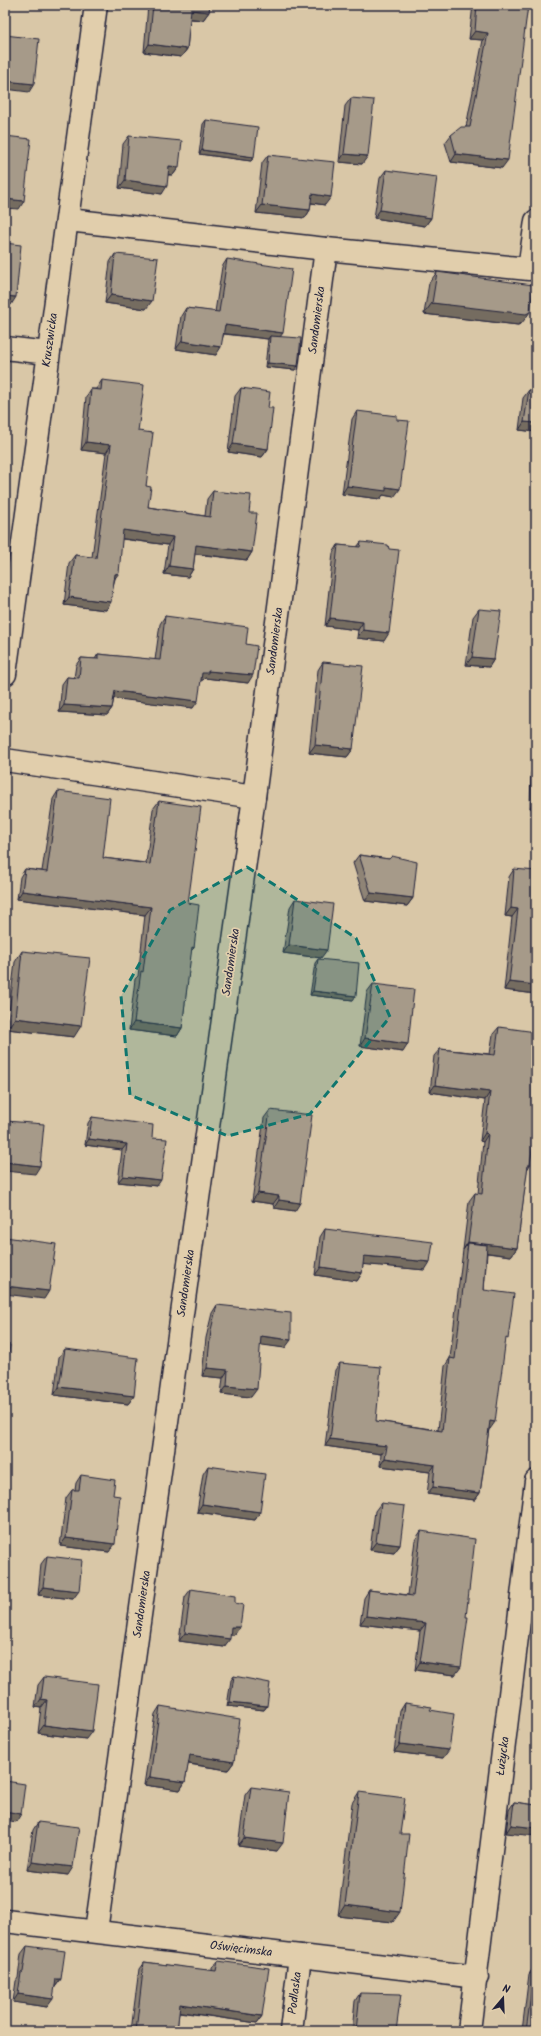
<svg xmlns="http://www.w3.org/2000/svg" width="541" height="2036" font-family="Kalam,sans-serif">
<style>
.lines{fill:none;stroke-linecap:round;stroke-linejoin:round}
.minor-casing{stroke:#22223b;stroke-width:25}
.minor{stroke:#e1ceac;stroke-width:22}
.wall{fill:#8f8476;stroke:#22223b}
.shaded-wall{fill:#746c60;stroke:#22223b}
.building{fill:#a69a89;stroke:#22223b}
.marked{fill:#0f766e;fill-opacity:0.2;stroke:#0f766e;stroke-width:3;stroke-dasharray:8 5;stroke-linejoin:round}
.labels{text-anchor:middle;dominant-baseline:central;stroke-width:3.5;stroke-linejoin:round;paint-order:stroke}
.street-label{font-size:12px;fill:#22223b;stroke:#e1ceac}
</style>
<rect width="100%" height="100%" fill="#d9c7a7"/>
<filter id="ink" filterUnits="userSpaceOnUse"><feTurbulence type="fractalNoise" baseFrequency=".025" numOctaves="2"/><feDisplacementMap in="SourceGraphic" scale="8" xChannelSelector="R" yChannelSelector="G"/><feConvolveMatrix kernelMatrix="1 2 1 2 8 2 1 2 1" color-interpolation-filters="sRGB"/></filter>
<g filter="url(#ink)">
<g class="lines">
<g class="minor-casing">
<g id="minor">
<polyline points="68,220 326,249 254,797 96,1931"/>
<polyline points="326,249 529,269 536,221"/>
<polyline points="5,348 48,353"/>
<path d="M5,674C35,451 67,228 96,5"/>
<polyline points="5,760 254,797"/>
<polyline points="5,1921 477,1977"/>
<polyline points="291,2031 300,1956"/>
<polyline points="469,2031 536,1481"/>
</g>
</g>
<use href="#minor" class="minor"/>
</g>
<g class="wall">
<polygon points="148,5 210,5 209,12 203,20 190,19 187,49 181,57 144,52"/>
<polygon points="473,5 528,5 502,168 451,162 445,143 451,135 466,127 483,40 469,39"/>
<polygon points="351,98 362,164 339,162 345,106"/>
<polygon points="206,120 254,157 251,161 199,154 203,124"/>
<polygon points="129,136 179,167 173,175 168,175 162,194 119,188 123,144"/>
<polygon points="268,155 325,205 311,203 310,210 305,218 256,213 262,163"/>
<polygon points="386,170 431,218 425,226 374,218 380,178"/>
<polygon points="115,254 146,309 105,303 110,262"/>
<polygon points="227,259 280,336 295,370 265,367 268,339 224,334 216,355 176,349 181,316 186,308 215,312 222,267"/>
<polygon points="437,272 522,323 518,325 424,314 429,283"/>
<polygon points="102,380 138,431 146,486 148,507 205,516 207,499 213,491 249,513 252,552 247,560 195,554 193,569 188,577 164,574 168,545 122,539 115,579 106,610 64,605 69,563 75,555 92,557 106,453 81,450 86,397 91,389 96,389"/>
<polygon points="241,388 268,408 268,449 262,457 228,452 235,396"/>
<polygon points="529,390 536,391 536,432 519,430 523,398"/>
<polygon points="357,411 394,497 383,495 380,499 342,494 352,419"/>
<polygon points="361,542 384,641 357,638 358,630 325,626 333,553 338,545 357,547"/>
<polygon points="479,609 494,659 489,667 466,665 473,617"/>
<polygon points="165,616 246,644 248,683 205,678 203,680 201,680 193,708 114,698 112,708 107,715 59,712 62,684 67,677 74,678 76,665 81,658 95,659 98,654 155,660 160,624"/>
<polygon points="323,662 353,749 347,757 309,753 318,670"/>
<polygon points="536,766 536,808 530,808 531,773"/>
<polygon points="58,791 103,858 146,863 153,809 159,801 188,903 194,948 191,951 182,1028 177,1036 129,1030 135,979 138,976 145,915 17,899 20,877 25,869 42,871 53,799"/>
<polygon points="359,855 389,859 413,898 407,906 365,901 353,863"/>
<polygon points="514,869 536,994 504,990 512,917 505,916 509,877"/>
<polygon points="295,899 321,958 283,953 290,907"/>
<polygon points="22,951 74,1037 7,1029 15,962"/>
<polygon points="318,959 353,1000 310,995 315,963"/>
<polygon points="373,984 403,1052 360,1046 367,992"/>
<polygon points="499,1027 534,1119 530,1165 527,1170 517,1248 511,1256 487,1253 484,1290 505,1342 490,1429 489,1429 480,1493 475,1500 427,1494 430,1472 380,1466 381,1454 325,1446 335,1370 340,1363 376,1421 438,1430 445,1366 450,1358 463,1250 469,1201 475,1193 478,1194 483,1142 480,1141 485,1100 430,1092 434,1056 440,1049 490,1054 493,1034"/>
<polygon points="270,1110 295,1211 274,1208 273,1204 252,1201 264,1118"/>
<polygon points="92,1117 152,1138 157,1186 118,1182 122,1150 85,1145 88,1123"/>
<polygon points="325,1229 425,1270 363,1264 362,1273 357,1281 315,1275 320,1237"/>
<polygon points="217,1305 285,1348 260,1344 251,1397 221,1394 223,1378 202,1376 206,1338 212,1313"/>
<polygon points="65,1349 134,1396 128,1404 54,1395 59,1357"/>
<polygon points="208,1466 260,1512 255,1520 197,1512 203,1474"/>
<polygon points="81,1475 109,1552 60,1546 66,1498 72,1490 75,1490 76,1483"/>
<polygon points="381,1503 400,1545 394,1553 370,1550 375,1511"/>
<polygon points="421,1531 455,1675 415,1670 420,1631 360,1624 364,1598 369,1590 408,1595 415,1540"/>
<polygon points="47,1556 73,1599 38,1595 41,1564"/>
<polygon points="191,1589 235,1603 240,1627 234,1635 230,1635 224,1647 179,1641 185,1597"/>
<polygon points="234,1676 267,1706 264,1710 227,1706 231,1680"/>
<polygon points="44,1677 86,1739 38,1733 41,1708 35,1707 38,1685"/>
<polygon points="405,1703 430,1710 443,1758 394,1752 400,1711"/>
<polygon points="160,1706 234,1762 228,1770 188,1764 185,1782 180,1790 144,1785 155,1714"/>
<polygon points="251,1787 277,1851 238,1846 245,1795"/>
<polygon points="359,1792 400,1834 393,1922 338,1916 352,1803"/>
<polygon points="514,1802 536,1805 506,1833 509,1810"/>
<polygon points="38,1822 68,1875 27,1870 33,1830"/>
<polygon points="27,1946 61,1979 55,1987 47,2007 13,2002 16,1981 18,1978 21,1954"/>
<polygon points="218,1961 262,2016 257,2023 179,2012 177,2031 131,2031 139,1969 144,1962 212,1971 212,1968"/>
<polygon points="535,1966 536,2031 522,2031 529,1974"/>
<polygon points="360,1993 396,2031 352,2031 355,2001"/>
</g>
<g class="shaded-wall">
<polygon points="191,10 209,12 203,20 185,18"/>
<polygon points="475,31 488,33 483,40 469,39"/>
<polygon points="149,44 187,49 181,57 144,52"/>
<polygon points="5,81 34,84 29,92 5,89"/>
<polygon points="202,150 254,157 251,161 199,154"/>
<polygon points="344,154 368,156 362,164 339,162"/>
<polygon points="456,154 508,160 502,168 451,162"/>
<polygon points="169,166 179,167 173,175 164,174"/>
<polygon points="125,180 167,186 162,194 119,188"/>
<polygon points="312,194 331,197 325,205 306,202"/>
<polygon points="5,199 24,201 19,209 5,208"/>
<polygon points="262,205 310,210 305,218 256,213"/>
<polygon points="380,210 431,218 425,226 374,218"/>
<polygon points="111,295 152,301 146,309 105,303"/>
<polygon points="5,296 16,297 11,305 5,304"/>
<polygon points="432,303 530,312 522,323 518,325 424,314"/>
<polygon points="225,325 283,333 277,341 270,336 268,339 219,333"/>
<polygon points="182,341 221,347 216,355 176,349"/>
<polygon points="268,363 298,366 295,370 265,367"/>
<polygon points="524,422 536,423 536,432 519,430"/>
<polygon points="86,442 111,445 106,453 81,450"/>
<polygon points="233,444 268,449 262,457 228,452"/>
<polygon points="347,486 386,487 400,489 394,497 383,495 380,499 342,494"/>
<polygon points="123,530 173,537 168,545 117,538"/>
<polygon points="196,545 252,552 247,560 191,553"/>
<polygon points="169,566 193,569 188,577 164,574"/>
<polygon points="119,573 113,581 115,574"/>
<polygon points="69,597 111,602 106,610 64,605"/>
<polygon points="330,618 363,622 358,630 325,626"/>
<polygon points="363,630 389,633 384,641 357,638"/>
<polygon points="472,657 494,659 489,667 466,665"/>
<polygon points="208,671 253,675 248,683 205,678 203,680 197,680 202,673"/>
<polygon points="115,691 198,701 193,708 110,698"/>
<polygon points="64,705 112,708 107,715 59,712"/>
<polygon points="315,745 353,749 347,757 309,753"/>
<polygon points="535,800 536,800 536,808 530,808"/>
<polygon points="22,891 151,907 145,915 17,899"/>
<polygon points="371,893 413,898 407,906 365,901"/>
<polygon points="511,908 518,909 512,917 505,916"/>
<polygon points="289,945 327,950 321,958 283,953"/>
<polygon points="509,982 536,985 536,994 504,990"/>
<polygon points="313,991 356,996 353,1000 310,995"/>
<polygon points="15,1018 81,1026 74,1037 7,1029"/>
<polygon points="134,1022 182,1028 177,1036 129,1030"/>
<polygon points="365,1038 408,1044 403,1052 360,1046"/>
<polygon points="435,1085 490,1092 485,1100 430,1092"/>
<polygon points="485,1133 488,1134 483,1142 480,1141"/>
<polygon points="89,1139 127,1144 122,1150 85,1145"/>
<polygon points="5,1162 40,1166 35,1174 5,1171"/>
<polygon points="123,1176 161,1180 157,1186 118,1182"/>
<polygon points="258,1193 279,1196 273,1204 252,1201"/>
<polygon points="279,1200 300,1203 295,1211 274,1208"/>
<polygon points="468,1242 517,1248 511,1256 467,1250 468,1243 463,1250"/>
<polygon points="364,1256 430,1262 425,1270 359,1264"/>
<polygon points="321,1267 362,1273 357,1281 315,1275"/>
<polygon points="5,1286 49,1291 44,1299 5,1294"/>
<polygon points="261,1336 291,1340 285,1348 255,1344"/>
<polygon points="207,1368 228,1370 223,1378 202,1376"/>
<polygon points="227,1386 257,1389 251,1397 221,1394"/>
<polygon points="59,1387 134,1396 128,1404 54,1395"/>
<polygon points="490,1421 495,1422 490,1429 485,1429"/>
<polygon points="330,1439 387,1446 381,1454 325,1446"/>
<polygon points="385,1458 435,1465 430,1472 380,1466"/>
<polygon points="433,1487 480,1493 475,1500 427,1494"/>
<polygon points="202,1504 260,1512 255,1520 197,1512"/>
<polygon points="66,1538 115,1544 109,1552 60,1546"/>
<polygon points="376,1542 400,1545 394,1553 370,1550"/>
<polygon points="43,1587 79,1591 73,1599 38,1595"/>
<polygon points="366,1616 426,1623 420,1631 360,1624"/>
<polygon points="231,1627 240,1627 234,1635 226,1635"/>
<polygon points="185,1633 230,1639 224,1647 179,1641"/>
<polygon points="420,1662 461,1667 455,1675 415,1670"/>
<polygon points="41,1699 47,1700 41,1708 35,1707"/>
<polygon points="230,1702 267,1706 264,1710 227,1706"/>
<polygon points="44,1725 92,1731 86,1739 38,1733"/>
<polygon points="400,1744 449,1750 443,1758 394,1752"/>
<polygon points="190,1755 234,1762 228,1770 184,1763"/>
<polygon points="150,1777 185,1782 180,1790 144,1785"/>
<polygon points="5,1811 21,1814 16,1822 5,1820"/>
<polygon points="511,1825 536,1828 536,1836 506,1833"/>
<polygon points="244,1838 283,1843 277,1851 238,1846"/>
<polygon points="32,1862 73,1867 68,1875 27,1870"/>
<polygon points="345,1905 400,1912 393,1922 338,1916"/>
<polygon points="56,1979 61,1979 55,1987 50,1987"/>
<polygon points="18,1994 53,1999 47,2007 13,2002"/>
<polygon points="180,2004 262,2016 257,2023 175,2011"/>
</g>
<g class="building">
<polygon points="153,5 210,5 209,12 191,10 187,49 149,44"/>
<polygon points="477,5 528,5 508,160 456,154 451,135 461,127 470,127 488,33 475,31"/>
<polygon points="5,35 39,39 34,84 5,81"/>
<polygon points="351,98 374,100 368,156 344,154"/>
<polygon points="206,120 258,127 254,157 202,150"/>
<polygon points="5,136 31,139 24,201 5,199"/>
<polygon points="129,136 182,141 179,167 169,166 167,186 125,180"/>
<polygon points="268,155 335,162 331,197 312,194 310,210 262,205"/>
<polygon points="386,170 437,177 431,218 380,210"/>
<polygon points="5,243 21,245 16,297 5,296"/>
<polygon points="115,254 158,258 152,301 111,295"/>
<polygon points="227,259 292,269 283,333 225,325 221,347 182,341 186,308 219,312"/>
<polygon points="437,272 533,285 530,312 526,314 432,303"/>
<polygon points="270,336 301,338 298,366 268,363"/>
<polygon points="102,380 144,385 138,431 153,433 146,486 151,487 148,507 210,517 213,491 251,495 249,513 257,513 252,552 196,545 193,569 169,566 173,537 123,530 119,573 115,574 111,602 69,597 75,555 96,558 111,445 86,442 91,389 101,390"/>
<polygon points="241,388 270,392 268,408 273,408 268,449 233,444"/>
<polygon points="529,390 536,391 536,423 524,422"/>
<polygon points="357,411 397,416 397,420 409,421 400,489 386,487 386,491 347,486"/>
<polygon points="361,542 388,545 389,549 399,550 389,633 363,630 363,622 330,618 338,545 360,547"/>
<polygon points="479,609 501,611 494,659 472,657"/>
<polygon points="165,616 248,627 246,644 257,646 253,675 208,671 208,673 202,673 198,701 115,691 112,708 64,705 67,677 79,678 81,658 98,659 98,654 160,660"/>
<polygon points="323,662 363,666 353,749 315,745"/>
<polygon points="536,785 536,800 535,800"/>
<polygon points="58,791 110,798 103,858 150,864 159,801 201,807 188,903 199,905 194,948 192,947 182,1028 134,1022 141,971 143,972 151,907 22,891 25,869 47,872"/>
<polygon points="359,855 389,859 392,856 417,862 413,898 371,893"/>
<polygon points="514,869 536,871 536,985 509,982 518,909 511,908"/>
<polygon points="295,899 333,904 327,950 289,945"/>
<polygon points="22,951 90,958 81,1026 15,1018"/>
<polygon points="318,959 359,963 356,996 313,991"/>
<polygon points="373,984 414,989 408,1044 365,1038"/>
<polygon points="499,1027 536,1032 536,1103 534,1119 536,1119 530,1165 528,1165 517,1248 468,1242 475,1193 482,1194 488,1134 485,1133 490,1092 435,1085 440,1049 495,1055"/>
<polygon points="270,1110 312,1115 300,1203 279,1200 279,1196 258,1193"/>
<polygon points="92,1117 153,1125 152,1138 167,1139 161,1180 123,1176 127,1144 89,1139"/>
<polygon points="6,1121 44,1124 40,1166 5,1162 5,1133"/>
<polygon points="325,1229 433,1242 430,1262 364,1256 362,1273 321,1267"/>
<polygon points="5,1237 56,1244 49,1291 5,1286"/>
<polygon points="468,1243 487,1245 484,1290 514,1294 508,1339 506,1338 495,1422 490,1421 480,1493 433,1487 435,1465 385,1458 387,1446 330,1439 340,1363 381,1367 376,1421 442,1431 450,1358 455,1359"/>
<polygon points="217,1305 291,1313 291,1340 261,1336 257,1389 227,1386 228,1370 207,1368 211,1330"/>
<polygon points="5,1344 10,1345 5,1386"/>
<polygon points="65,1349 138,1358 134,1396 59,1387"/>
<polygon points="208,1466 265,1474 260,1512 202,1504"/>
<polygon points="81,1475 115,1480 113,1495 120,1496 115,1544 66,1538 72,1490 79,1490"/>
<polygon points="381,1503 405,1506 400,1545 376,1542"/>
<polygon points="421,1531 475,1539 466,1617 468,1617 461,1667 420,1662 426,1623 366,1616 369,1590 413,1596"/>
<polygon points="47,1556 82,1560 79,1591 43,1587"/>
<polygon points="191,1589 235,1596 235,1603 243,1605 240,1627 231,1627 230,1639 185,1633"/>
<polygon points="234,1676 270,1683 267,1706 230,1702"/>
<polygon points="44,1677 98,1684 92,1731 44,1725 47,1700 41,1699"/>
<polygon points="405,1703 432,1707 430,1710 454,1714 449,1750 400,1744"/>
<polygon points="160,1706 240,1719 234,1762 190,1755 185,1782 150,1777"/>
<polygon points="5,1781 25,1784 21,1814 5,1811"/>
<polygon points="251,1787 289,1792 283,1843 244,1838"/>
<polygon points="359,1792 405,1798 400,1834 409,1834 400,1912 345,1905"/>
<polygon points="514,1802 536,1805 536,1828 511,1825"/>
<polygon points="38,1822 79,1827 73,1867 32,1862"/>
<polygon points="27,1946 65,1951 61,1979 56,1979 53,1999 18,1994 21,1973 23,1972"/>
<polygon points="218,1961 269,1968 262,2016 180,2004 177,2031 136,2031 144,1962 216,1971"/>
<polygon points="535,1966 536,1966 536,2031 526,2031"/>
<polygon points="360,1993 401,1994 396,2031 356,2031"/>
</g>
</g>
<path class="marked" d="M247,867L356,938L390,1017L310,1114L228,1136L130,1095L121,996L170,910Z"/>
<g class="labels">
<g class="street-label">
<text transform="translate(317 320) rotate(-83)">Sandomierska</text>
<text transform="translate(50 340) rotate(-82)">Kruszwicka</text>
<text transform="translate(275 641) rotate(-83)">Sandomierska</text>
<text transform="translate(231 962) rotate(-82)">Sandomierska</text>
<text transform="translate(186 1283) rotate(-82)">Sandomierska</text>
<text transform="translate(142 1604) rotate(-82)">Sandomierska</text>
<text transform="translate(503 1756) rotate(-83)">Łużycka</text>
<text transform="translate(241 1949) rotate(7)">Oświęcimska</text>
<text transform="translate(295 1993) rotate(-83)">Podlaska</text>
</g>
</g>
<rect width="541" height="2036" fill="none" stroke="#e1ceac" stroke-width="20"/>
<rect x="10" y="10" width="521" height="2016" fill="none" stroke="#22223b" stroke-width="1.5" filter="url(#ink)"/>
<g transform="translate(503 1998) rotate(19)" stroke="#e1ceac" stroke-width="3" paint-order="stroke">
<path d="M0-3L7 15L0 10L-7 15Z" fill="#22223b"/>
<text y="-6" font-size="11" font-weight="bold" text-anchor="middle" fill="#22223b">N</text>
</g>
</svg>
